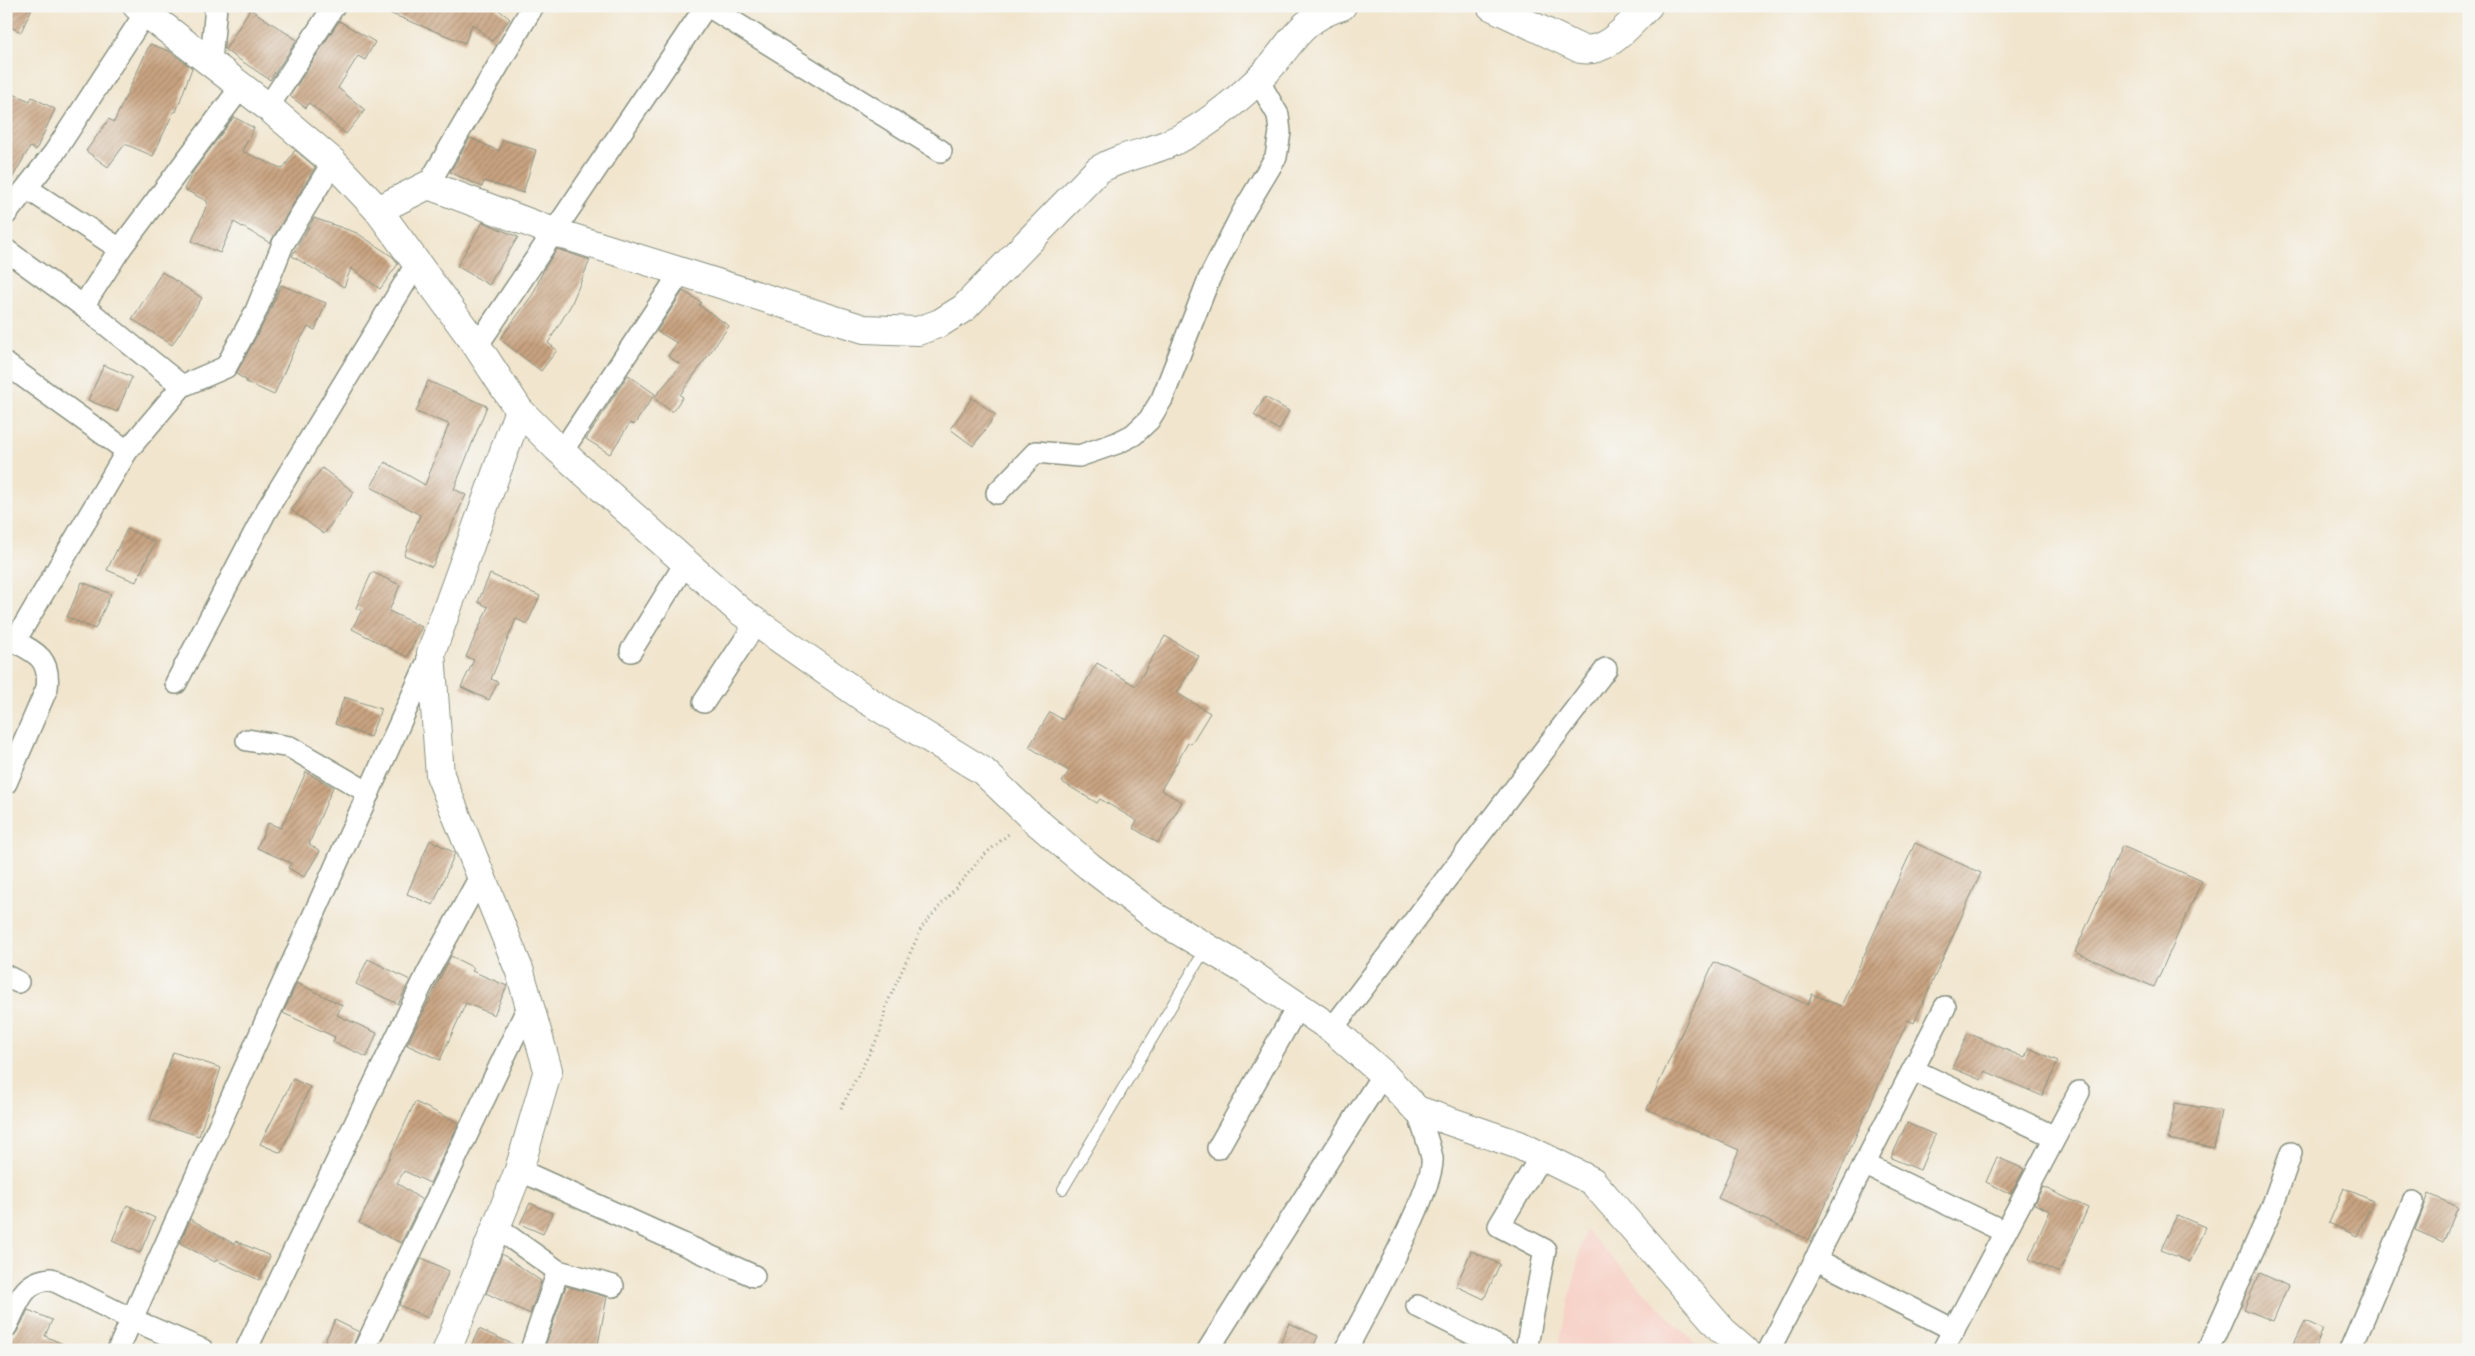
<svg xmlns="http://www.w3.org/2000/svg" width="2475" height="1356" font-family="'Patrick Hand',sans-serif">
<style>
.built{fill:#f7d1c7}
.building{fill:url(#building-hatch)}
.lines{fill:none;stroke-linecap:round;stroke-linejoin:round}
.lane-casing{stroke:#889180;stroke-width:12}
.street-casing{stroke:#889180;stroke-width:24}
.secondary-casing{stroke:#889180;stroke-width:30}
.path{stroke:#889180;stroke-width:3;stroke-dasharray:1 4;stroke-linecap:butt}
.lane{stroke:#fff;stroke-width:10}
.street{stroke:#fff;stroke-width:21}
.secondary{stroke:#fff;stroke-width:28}
</style>
<defs>
<pattern id="building-hatch" width="6" height="6" patternUnits="userSpaceOnUse" patternTransform="scale(1.25)"><rect width="6" height="6" fill="#c9a380"/><path d="M-1 1l2-2M0 6l6-6M5 7l2-2" fill="none" stroke="#a3866a"/></pattern>
</defs>
<rect width="100%" height="100%" fill="#f6f6f2"/>
<filter id="ink" filterUnits="userSpaceOnUse"><feTurbulence type="fractalNoise" baseFrequency=".02" numOctaves="2"/><feDisplacementMap in="SourceGraphic" scale="10" xChannelSelector="R" yChannelSelector="G"/><feConvolveMatrix kernelMatrix="1 2 1 2 8 2 1 2 1" color-interpolation-filters="sRGB"/></filter>
<filter id="wash" filterUnits="userSpaceOnUse"><feTurbulence type="fractalNoise" baseFrequency=".0096" numOctaves="4" result="noise"/><feDisplacementMap in="SourceGraphic" scale="20" xChannelSelector="R" yChannelSelector="G"/><feGaussianBlur stdDeviation="1.12" result="paint"/><feColorMatrix in="noise" values="0 0 0 0 0 0 0 0 0 0 0 0 0 0 0 0 0 1.4 0 .05"/><feComposite in="paint" operator="in"/></filter>
<g filter="url(#wash)">
<rect width="100%" height="100%" fill="#f1e5cd"/>
<polygon class="built" points="1585,1229 1585,1230 1701,1350 1558,1350"/>
<g id="blocks">
<g class="building">
<polygon points="11,6 33,6 21,32 6,25 6,15"/>
<polygon points="371,6 494,6 510,19 492,41 472,24 465,43"/>
<polygon points="250,9 297,40 270,80 225,50"/>
<polygon points="339,21 375,42 365,60 358,56 338,88 365,110 346,134 309,103 306,108 290,96"/>
<polygon points="150,44 169,51 192,68 176,112 174,111 153,156 125,144 108,167 86,151 109,119 114,122"/>
<polygon points="6,91 30,101 32,97 55,109 36,150 30,147 6,189"/>
<polygon points="234,117 254,128 242,151 283,169 295,150 315,167 270,243 234,222 220,253 192,241 208,202 184,189 193,172"/>
<polygon points="470,138 499,151 503,140 536,150 523,193 484,181 482,187 450,172"/>
<polygon points="314,218 357,233 393,257 398,264 380,289 351,268 344,287 292,256"/>
<polygon points="483,222 518,237 489,285 457,266"/>
<polygon points="557,249 590,260 571,305 548,343 557,350 541,371 500,339 533,294 544,269"/>
<polygon points="162,272 202,298 172,345 132,319"/>
<polygon points="281,285 326,303 315,330 308,327 294,350 274,395 246,382 246,380 236,374 267,317"/>
<polygon points="683,291 701,302 699,305 729,326 680,395 683,397 672,412 654,398 681,365 668,356 677,343 657,331"/>
<polygon points="104,365 132,377 117,412 88,400"/>
<polygon points="628,375 655,394 634,425 630,423 610,454 586,439"/>
<polygon points="428,381 487,406 454,489 466,495 432,567 404,555 420,515 371,487 385,462 425,485 449,424 416,412"/>
<polygon points="1265,397 1289,411 1279,430 1254,415"/>
<polygon points="972,398 996,415 973,446 950,429"/>
<polygon points="322,468 354,492 324,534 291,510"/>
<polygon points="127,529 155,542 136,582 107,570"/>
<polygon points="372,572 400,585 389,611 422,627 407,657 352,629 362,610 356,608"/>
<polygon points="490,574 540,596 527,624 516,619 491,679 498,682 489,700 461,687 474,660 466,657 488,607 478,602"/>
<polygon points="82,582 111,594 95,629 67,617"/>
<polygon points="1165,636 1199,656 1177,693 1210,713 1191,744 1188,743 1161,790 1182,802 1158,843 1133,828 1137,821 1100,799 1097,803 1062,782 1069,771 1029,747 1050,712 1063,720 1097,663 1136,686"/>
<polygon points="344,697 381,709 370,737 335,724"/>
<polygon points="306,772 333,787 309,844 320,851 304,877 288,868 291,863 257,848 268,823 281,828"/>
<polygon points="430,840 455,853 433,905 407,894"/>
<polygon points="1915,843 1981,873 1914,1023 1908,1020 1809,1240 1718,1198 1739,1150 1647,1109 1714,962 1808,1005 1812,994 1841,1006"/>
<polygon points="2122,846 2202,881 2154,987 2075,952"/>
<polygon points="451,956 474,968 472,971 507,986 494,1015 466,1003 440,1060 407,1045"/>
<polygon points="368,959 410,980 398,1004 356,984"/>
<polygon points="297,983 342,1005 337,1015 377,1033 367,1057 333,1042 335,1037 283,1013"/>
<polygon points="1968,1033 2025,1058 2029,1048 2058,1061 2042,1096 1985,1071 1981,1080 1952,1068"/>
<polygon points="173,1052 221,1068 199,1136 150,1120"/>
<polygon points="293,1079 310,1087 281,1153 260,1144"/>
<polygon points="415,1102 459,1123 430,1183 404,1171 397,1183 422,1200 401,1243 359,1223"/>
<polygon points="2175,1103 2221,1111 2214,1148 2168,1139"/>
<polygon points="1907,1123 1935,1135 1920,1170 1891,1158"/>
<polygon points="1997,1157 2024,1169 2011,1194 1986,1182"/>
<polygon points="2043,1187 2088,1208 2059,1273 2029,1259 2050,1211 2034,1204"/>
<polygon points="2344,1188 2373,1201 2357,1236 2329,1223"/>
<polygon points="2429,1194 2458,1207 2443,1242 2415,1230"/>
<polygon points="530,1203 552,1213 543,1234 520,1224"/>
<polygon points="127,1205 155,1218 140,1253 112,1241"/>
<polygon points="2177,1215 2205,1227 2190,1262 2161,1250"/>
<polygon points="190,1219 234,1244 236,1241 270,1256 259,1280 216,1260 215,1262 180,1243"/>
<polygon points="1471,1251 1500,1264 1484,1299 1456,1286"/>
<polygon points="502,1254 541,1281 530,1314 486,1293"/>
<polygon points="422,1258 449,1271 428,1318 399,1305"/>
<polygon points="2260,1273 2288,1286 2273,1321 2244,1309"/>
<polygon points="566,1286 607,1297 597,1350 544,1350"/>
<polygon points="28,1310 52,1320 45,1336 76,1350 23,1350 7,1343 17,1332"/>
<polygon points="335,1320 359,1332 351,1350 334,1350 323,1345"/>
<polygon points="2305,1321 2323,1329 2314,1350 2291,1350"/>
<polygon points="1289,1323 1318,1336 1312,1350 1278,1350"/>
<polygon points="479,1329 519,1347 519,1350 469,1350"/>
</g>
</g>
</g>
<g filter="url(#ink)">
<use href="#blocks" fill-opacity="0" stroke="#889180" stroke-width="1"/>
<g class="lines">
<g class="lane-casing">
<g id="lane">
<polyline points="2465,6 2469,9"/>
<polyline points="1063,1189 1206,948"/>
</g>
</g>
<g class="street-casing">
<g id="street">
<polyline points="708,6 941,151"/>
<polyline points="211,61 216,6"/>
<polyline points="268,107 334,6"/>
<polyline points="428,185 533,6"/>
<polyline points="28,189 120,249"/>
<polyline points="6,214 54,153 146,12"/>
<polyline points="6,250 83,306 182,386 127,451"/>
<polyline points="83,306 120,249 241,87"/>
<polyline points="477,346 706,6"/>
<polyline points="6,364 127,451 15,641"/>
<polyline points="182,386 226,367 256,311 283,244 333,162"/>
<polyline points="561,453 681,272"/>
<polyline points="997,493 1036,452 1079,456 1117,443 1133,435 1149,420 1162,399 1209,279 1243,212 1276,157 1280,132 1278,115 1258,80"/>
<path d="M6,637C32,651 51,655 47,688L6,783"/>
<polyline points="631,651 686,562"/>
<polyline points="176,683 266,511 417,263"/>
<polyline points="704,702 756,623"/>
<polyline points="247,740 290,747 369,793"/>
<polyline points="6,976 18,982"/>
<polyline points="1332,1029 1606,669"/>
<polyline points="1913,1070 2055,1137"/>
<polyline points="1218,1148 1298,1006"/>
<polyline points="1864,1164 2005,1232"/>
<polyline points="519,1170 754,1276"/>
<polyline points="497,1228 558,1271 531,1350"/>
<polyline points="1815,1259 1954,1330"/>
<polyline points="558,1271 613,1286"/>
<polyline points="1417,1306 1505,1350"/>
<path d="M6,1327C18,1304 22,1281 51,1279L133,1320L203,1350"/>
<polyline points="118,1350 431,654"/>
<polyline points="246,1350 428,972 481,875"/>
<polyline points="364,1350 529,1005"/>
<polyline points="1208,1350 1383,1074"/>
<path d="M1346,1350C1363,1317 1436,1188 1432,1158C1429,1142 1422,1126 1417,1110"/>
<polyline points="1526,1350 1545,1250 1499,1226 1541,1156"/>
<polyline points="1769,1350 1945,1007"/>
<polyline points="1943,1350 2079,1092"/>
<polyline points="2208,1350 2271,1210 2291,1153"/>
<polyline points="2350,1350 2413,1202"/>
</g>
</g>
<g class="secondary-casing">
<g id="secondary">
<polyline points="137,6 268,107 333,162 378,210 477,346 519,410 431,653 440,775 520,972 548,1070 519,1170 447,1350"/>
<path d="M1491,6L1581,49C1608,54 1630,23 1648,6"/>
<path d="M378,210L428,185L554,232L864,329L918,331L940,323L964,308L1098,170C1123,155 1147,154 1172,142C1201,130 1235,102 1258,80C1289,51 1296,19 1342,6"/>
<polyline points="519,410 557,448 740,611 867,700 983,771 1030,816 1089,866 1157,918 1245,970 1332,1029 1383,1074 1417,1110 1519,1145 1592,1181 1723,1331 1745,1350"/>
</g>
</g>
<polyline class="path" points="841,1108 880,1033 886,1006 922,927 984,855 1011,832"/>
<use href="#lane" class="lane"/>
<use href="#street" class="street"/>
<use href="#secondary" class="secondary"/>
</g>
</g>
<rect width="2475" height="1356" fill="none" stroke="#f6f6f2" stroke-width="25"/>
</svg>
